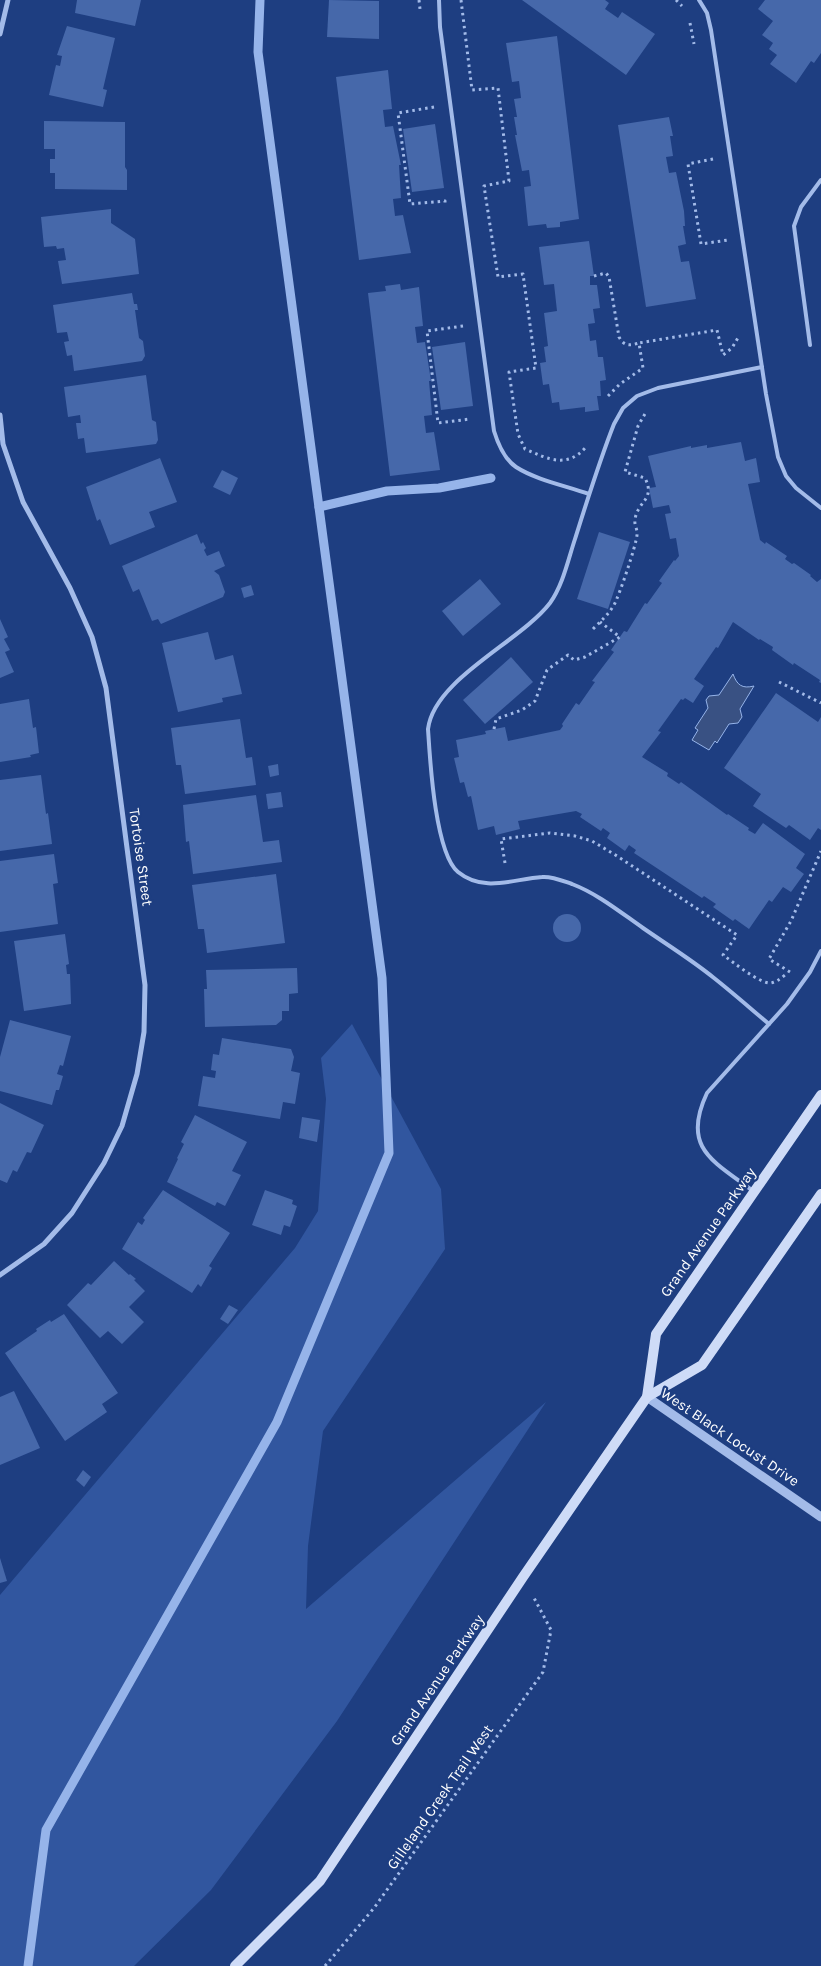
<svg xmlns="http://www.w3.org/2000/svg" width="821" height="1966" font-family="Karla,sans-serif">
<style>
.green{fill:#31569f}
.water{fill:#395183;stroke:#96b4ea}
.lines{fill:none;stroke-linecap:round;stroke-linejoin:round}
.stream{stroke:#96b4ea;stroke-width:9}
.building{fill:#4668aa}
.path{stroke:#a3bbe9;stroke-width:3;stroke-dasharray:2.5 4;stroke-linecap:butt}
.service{stroke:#a3bbe9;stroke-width:4}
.minor{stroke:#a3bbe9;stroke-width:5}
.tertiary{stroke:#a3bbe9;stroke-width:9}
.secondary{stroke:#cedbf7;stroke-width:10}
.labels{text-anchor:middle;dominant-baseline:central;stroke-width:4.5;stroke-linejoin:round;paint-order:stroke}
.street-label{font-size:15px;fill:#fff;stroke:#1e3e81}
</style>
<rect width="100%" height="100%" fill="#1e3e81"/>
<polygon class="green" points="352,1024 441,1189 445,1249 323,1431 308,1546 306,1609 546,1402 337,1721 211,1890 134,1966 0,1966 0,1595 295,1248 318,1211 326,1099 321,1058"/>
<path class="water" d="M733,674C737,685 742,689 754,686L740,709L742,717L738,723L729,724L717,743L715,741L709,750L692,740L698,730L695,728L708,708L706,700L709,696L719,695Z"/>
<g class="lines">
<g class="stream">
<polyline points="319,507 387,491 439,488 491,478"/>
<polyline points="28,1966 46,1830 277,1422 389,1153 382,978 258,52 260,0"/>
</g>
</g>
<g class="building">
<polygon points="77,0 141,0 135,26 75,13"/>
<polygon points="329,0 379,1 379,39 327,37"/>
<polygon points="522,0 605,0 609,3 605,9 618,18 622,12 655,34 626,75"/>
<polygon points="765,0 821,0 821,53 814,63 811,61 796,83 770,64 777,55 769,49 773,43 762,35 773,21 758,9"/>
<polygon points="67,26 115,38 103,89 107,90 103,107 49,95 56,65 60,66 62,56 57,55"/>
<polygon points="557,36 579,219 560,222 560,227 547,228 546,224 528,226 524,187 531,186 529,170 522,171 515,135 517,135 514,117 517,117 514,99 521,98 519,81 512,82 506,43"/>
<polygon points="388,70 392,109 383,110 385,127 393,126 401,165 399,165 401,198 393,199 395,216 403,215 411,253 359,260 336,77"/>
<polygon points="669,117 673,136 670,136 673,156 666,157 669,173 676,172 684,211 685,226 683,226 686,244 678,246 681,262 689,261 696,299 646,307 618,125"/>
<polygon points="44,121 125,122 125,167 127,170 127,190 55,189 55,173 50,173 50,159 55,159 55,149 44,149"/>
<polygon points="435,124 444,188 412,192 403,129"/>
<polygon points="111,209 111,223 135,239 139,274 62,284 58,261 66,260 64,248 57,249 56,246 44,247 41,217"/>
<polygon points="589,241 594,276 590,276 590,285 597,285 600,308 593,309 595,323 588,324 590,341 596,340 598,357 603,357 606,380 600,381 601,396 597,396 599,410 585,412 585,407 560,410 559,402 552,403 549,384 543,385 540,363 546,362 544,347 548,346 544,313 557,311 554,284 544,285 539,247"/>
<polygon points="400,284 401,290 419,287 423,326 415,327 417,343 425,342 431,381 429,381 432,415 424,416 426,433 434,432 440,470 390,476 368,293 386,291 385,286"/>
<polygon points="132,293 134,304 137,304 138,310 135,310 139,338 143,341 145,356 142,361 74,371 72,355 67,356 64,342 69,341 67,332 57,333 53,305"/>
<polygon points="465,342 473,406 441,410 432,347"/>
<polygon points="146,375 152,420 156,422 158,440 156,444 86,453 84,438 78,439 76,423 81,423 80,415 68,417 64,387"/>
<polygon points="741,442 745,461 756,458 760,482 748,484 760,540 765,544 766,542 787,556 785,559 792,564 794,563 811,575 810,576 817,582 821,579 821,683 819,682 820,680 794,663 793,665 772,650 773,647 760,639 759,640 733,622 718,648 716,647 694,679 704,686 693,703 685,698 683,700 681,699 658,731 661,732 642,757 668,773 667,776 679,784 681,782 727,815 728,814 749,828 748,830 755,834 763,823 805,854 796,868 804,874 791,892 783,887 772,902 769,900 749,929 735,919 733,921 713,907 716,904 704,896 702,898 634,853 636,850 629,845 625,851 607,838 610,833 603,828 601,831 580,817 582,814 576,811 518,821 520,829 496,835 494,826 478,830 471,796 468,797 464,782 460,783 454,758 459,757 456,740 486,734 485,731 505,727 508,741 560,730 563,726 562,724 576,703 579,705 595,682 592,681 614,652 611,650 624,631 627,632 645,603 647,604 662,583 659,581 674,560 675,561 679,556 676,538 670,539 665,514 671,513 669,505 653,508 649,488 656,487 648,456 691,446 691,448 707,445 707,448"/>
<polygon points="160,458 177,502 149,512 155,527 110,545 100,519 97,521 86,487"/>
<polygon points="222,470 238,478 230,495 213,487"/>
<polygon points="599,532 630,542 608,609 577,599"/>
<polygon points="197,534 201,544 203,542 206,548 204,550 207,556 219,551 225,566 214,571 219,575 225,592 223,597 161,624 158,619 152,621 139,589 133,592 122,566"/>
<polygon points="480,579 501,604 463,636 442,611"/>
<polygon points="251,585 254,595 244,598 241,588"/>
<polygon points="0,619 8,637 4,639 10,650 5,652 14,672 0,678"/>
<polygon points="208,632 215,660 233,655 242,694 222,698 223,702 178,712 162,643"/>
<polygon points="511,657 533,682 485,724 463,700"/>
<polygon points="776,693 818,722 821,717 821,830 818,828 810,840 789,825 786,828 753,806 761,794 724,768"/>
<polygon points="29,699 33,728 36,727 39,753 30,755 31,757 0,762 0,704"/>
<polygon points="240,719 246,758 252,757 256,785 185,794 181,765 176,765 171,728"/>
<polygon points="278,764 279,775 270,777 268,766"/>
<polygon points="41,775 46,814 48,813 52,844 0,851 0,780"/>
<polygon points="281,792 283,807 268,809 266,794"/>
<polygon points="256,795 263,842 279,840 282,862 193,874 189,841 186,842 183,805"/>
<polygon points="54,854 58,883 53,884 58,924 0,932 0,861"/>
<polygon points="276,874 285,943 207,953 204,929 198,929 192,885"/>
<circle cx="567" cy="928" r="14"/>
<polygon points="65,934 69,964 66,965 67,974 70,974 71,1004 24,1011 14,941"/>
<polygon points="297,968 298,993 289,994 289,1011 282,1011 282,1020 276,1025 205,1027 204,989 207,989 206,970"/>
<polygon points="10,1020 71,1036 63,1066 60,1065 57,1074 63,1076 59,1090 56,1090 52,1105 0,1091 0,1057"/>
<polygon points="222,1038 291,1049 294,1057 291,1071 300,1073 295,1104 283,1102 280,1119 198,1106 203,1076 215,1078 216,1071 211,1070 213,1054 219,1055"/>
<polygon points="0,1103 44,1125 31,1153 27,1152 17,1172 13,1170 7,1183 0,1180"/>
<polygon points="195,1115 247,1142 232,1171 241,1175 225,1206 217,1202 215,1206 167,1182 178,1159 177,1158 184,1144 181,1142"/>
<polygon points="302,1117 320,1120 317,1142 299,1138"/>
<polygon points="163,1190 230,1233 209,1266 212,1268 201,1287 198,1284 192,1293 122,1249 138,1222 142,1225 145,1220 143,1218"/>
<polygon points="265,1190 293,1200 292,1204 297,1206 290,1227 284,1225 281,1235 252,1225"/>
<polygon points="114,1261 129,1275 130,1274 136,1279 134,1280 145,1291 129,1307 144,1322 122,1344 108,1331 100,1338 67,1305 88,1283 91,1285"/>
<polygon points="229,1305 238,1310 228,1324 220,1319"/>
<polygon points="64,1314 118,1393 102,1404 107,1412 65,1441 5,1353 37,1331 36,1329 50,1320 51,1322"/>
<polygon points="14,1391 40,1448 0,1465 0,1397"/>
<polygon points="83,1470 91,1477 84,1487 76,1480"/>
<polygon points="0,1558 7,1581 0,1583"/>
</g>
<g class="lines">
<g class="path">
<polyline points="419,0 420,9"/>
<path d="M461,0L472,90L498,88L509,181L484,186L498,277L523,274L536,368L509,372L518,434L525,449C548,459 567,469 586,447"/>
<polyline points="676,0 682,6"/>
<polyline points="690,23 694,44"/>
<polyline points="434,107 398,113 410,204 445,201 445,203"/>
<polyline points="713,159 688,164 701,244 728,240"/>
<path d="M594,276L606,273L609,277L619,337C624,346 629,346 639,343"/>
<polyline points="463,326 427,331 438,423 470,419"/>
<polyline points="608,396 620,384 643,368 639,343 717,330 723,355 732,348 739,336"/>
<path d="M593,629C601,621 608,615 614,605C619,596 636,546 637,535C638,530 634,525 635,520C637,501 656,500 645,478L625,472L638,426L646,412"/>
<polyline points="779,682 821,703"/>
<polyline points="494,729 496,719 522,710 535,701 547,670 568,655 574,660 585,657 620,637 600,622"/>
<path d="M505,863L501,839L550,833L575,836L592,841L617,856L737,935L723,955C733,962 760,984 771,983C776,982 780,979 785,975"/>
<polyline points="790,972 769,959 791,921 821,851"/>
<polyline points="325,1966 374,1908 543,1672 551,1630 533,1596"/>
</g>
<g class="service">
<path d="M439,0L440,27L494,431C498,444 504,459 516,467C536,480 567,486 589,494"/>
<polyline points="699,0 707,13 711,30 766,394 778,457 786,476 796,488 821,508"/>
<polyline points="810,345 794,226 801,207 821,180"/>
<path d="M762,367L658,388L637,396L623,408L614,424C599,462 587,501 575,539C568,560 563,585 550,603C520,642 434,679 428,729C430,760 435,853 458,872C484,893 513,879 542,877C552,876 563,881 572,884C598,894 620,912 643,928C666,944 692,960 714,978C733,993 751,1009 769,1024"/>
<path d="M753,1191C713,1161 681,1148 707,1093L787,1004L810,972L821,951"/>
</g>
<g class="minor">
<polyline points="0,34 8,0"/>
<polyline points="0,415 3,444 23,502 70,588 92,637 106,688 145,985 144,1032 137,1074 122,1126 104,1163 72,1213 44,1244 0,1275"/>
</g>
<polyline class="tertiary" points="647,1397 821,1517"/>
<g class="secondary">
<polyline points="647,1397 656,1334 821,1095"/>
<polyline points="235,1966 320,1881 523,1577 647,1397 702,1365 821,1194"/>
</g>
</g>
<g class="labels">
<g class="street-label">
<text transform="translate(141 857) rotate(82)">Tortoise Street</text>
<text transform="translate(708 1232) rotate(-55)">Grand Avenue Parkway</text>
<text transform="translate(730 1437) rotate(34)">West Black Locust Drive</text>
<text transform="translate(437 1680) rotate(-56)">Grand Avenue Parkway</text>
<text transform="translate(440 1797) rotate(-55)">Gilleland Creek Trail West</text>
</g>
</g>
</svg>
